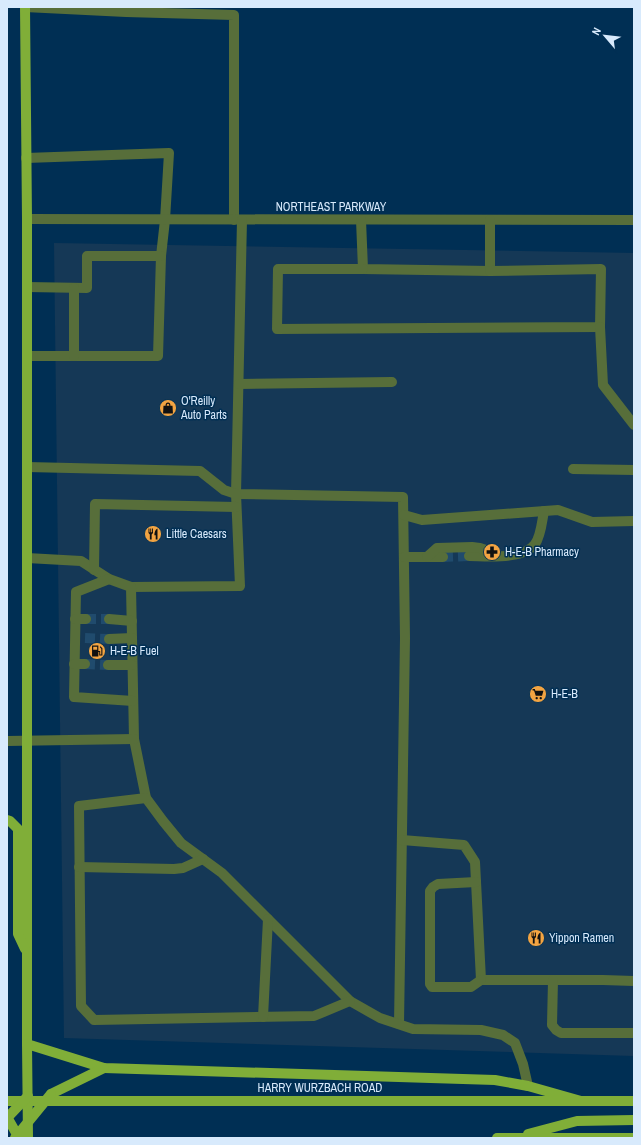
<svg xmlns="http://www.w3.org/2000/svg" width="641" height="1145" font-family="'Archivo Narrow',sans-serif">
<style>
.built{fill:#153856}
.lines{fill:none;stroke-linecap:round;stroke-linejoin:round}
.minor-tunnel{stroke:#204b6d;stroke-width:10;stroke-dasharray:10 5;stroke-linecap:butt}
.minor{stroke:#576e3a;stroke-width:10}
.major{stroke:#80ae38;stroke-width:10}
.major-bridge{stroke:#80ae38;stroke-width:10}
.labels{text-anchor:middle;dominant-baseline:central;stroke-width:3;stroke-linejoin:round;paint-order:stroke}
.street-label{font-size:12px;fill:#d8eafc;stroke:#002f54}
.poi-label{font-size:12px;fill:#d8eafc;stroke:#002f54;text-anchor:start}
</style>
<rect width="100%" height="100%" fill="#002f54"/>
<polygon class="built" points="54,243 634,253 634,1056 64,1038"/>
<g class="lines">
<g class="minor-tunnel">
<polyline points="443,557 469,556"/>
<polyline points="86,619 109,619"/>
<polyline points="85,638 109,639"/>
<polyline points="85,664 108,665"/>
</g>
<g class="minor">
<polyline points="25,7 126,12 234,15 234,220"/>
<polyline points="26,158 169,153 165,220 161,256 158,356 27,356"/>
<polyline points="27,219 634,220"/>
<polyline points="242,220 236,494 403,497 405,638 399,1024"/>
<polyline points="361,220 363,269 490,271 490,220"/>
<polyline points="363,269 278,269 277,329 600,327 601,269 490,271"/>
<polyline points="27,287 87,288 87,256 161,256"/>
<polyline points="600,327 603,385 634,425"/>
<polyline points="74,356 74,288"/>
<polyline points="239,384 392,382"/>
<polyline points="27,467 200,471 224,490 236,494 240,586 131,587"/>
<polyline points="573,469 634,470"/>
<polyline points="404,515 422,520 558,510 592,522 634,521"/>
<path d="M469,556C486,556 524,560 535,544C541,536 542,521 544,511"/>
<polyline points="404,557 443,557"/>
<polyline points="427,557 437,548 472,547 480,548 486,550 493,556"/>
<polyline points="27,558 81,561 109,579 131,587 134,739 146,798 163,821 181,843 222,873 350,1001 380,1018 413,1029 481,1030 503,1035 515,1043 523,1064 528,1086"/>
<polyline points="94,570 95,504 236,507"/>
<polyline points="109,579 76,592 74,697 133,701"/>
<polyline points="75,619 86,619"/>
<polyline points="109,619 132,621"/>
<polyline points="109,639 132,638"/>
<polyline points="74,664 85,664"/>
<polyline points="108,665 132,665"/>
<polyline points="7,741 134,739"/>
<polyline points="146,798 79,806 81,1006 94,1020 314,1016 350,1001"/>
<polyline points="402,840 464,845 475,862 481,980 603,980 634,981"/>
<polyline points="79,867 174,869 183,868 203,859"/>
<polyline points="476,882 438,884 433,887 430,891 430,984 432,987 471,987 481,980"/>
<polyline points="553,980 552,1025 556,1030 561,1033 634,1033"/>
<polyline points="263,1017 268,919"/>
</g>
<g class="major">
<polyline points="25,7 27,219 27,1044 104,1068 495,1080 528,1086 581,1101"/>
<polyline points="7,820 10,821 18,829 18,934 25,949"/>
<polyline points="51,1094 104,1068"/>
<polyline points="7,1101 634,1101"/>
<polyline points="7,1117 19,1138"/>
<polyline points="528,1134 577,1121 634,1120"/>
<polyline points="497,1138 634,1138"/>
</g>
<g class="major-bridge">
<polyline points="27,1044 28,1138"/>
<polyline points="7,1118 28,1096"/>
<polyline points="15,1138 51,1094"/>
</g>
</g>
<defs>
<g id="shop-disc" transform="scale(0.9)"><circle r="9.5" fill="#f3a442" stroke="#002f54"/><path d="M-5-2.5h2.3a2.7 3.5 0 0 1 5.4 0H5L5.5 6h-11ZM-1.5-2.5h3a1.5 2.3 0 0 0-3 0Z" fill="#111"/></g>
<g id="restaurant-disc" transform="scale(0.9)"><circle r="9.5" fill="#f3a442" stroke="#002f54"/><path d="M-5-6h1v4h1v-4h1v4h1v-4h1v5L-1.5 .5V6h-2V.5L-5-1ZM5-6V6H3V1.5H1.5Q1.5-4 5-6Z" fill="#111"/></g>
<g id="pharmacy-disc" transform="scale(0.9)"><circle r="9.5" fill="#f3a442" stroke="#002f54"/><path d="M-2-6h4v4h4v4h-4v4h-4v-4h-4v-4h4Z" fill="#111"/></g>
<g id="fuel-disc" transform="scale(0.9)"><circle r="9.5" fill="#f3a442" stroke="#002f54"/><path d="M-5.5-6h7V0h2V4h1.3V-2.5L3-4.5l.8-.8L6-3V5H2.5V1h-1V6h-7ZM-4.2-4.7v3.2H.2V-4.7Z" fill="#111"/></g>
<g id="supermarket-disc" transform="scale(0.9)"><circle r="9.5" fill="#f3a442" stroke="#002f54"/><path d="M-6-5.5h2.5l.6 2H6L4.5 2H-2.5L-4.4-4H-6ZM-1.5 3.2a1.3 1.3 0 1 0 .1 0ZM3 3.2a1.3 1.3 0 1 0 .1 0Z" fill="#111"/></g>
</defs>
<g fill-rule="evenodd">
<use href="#shop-disc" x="168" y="408"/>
<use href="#restaurant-disc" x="153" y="534"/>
<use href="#pharmacy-disc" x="492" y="552"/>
<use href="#fuel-disc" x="97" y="651"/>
<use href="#supermarket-disc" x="538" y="694"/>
<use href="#restaurant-disc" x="536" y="938"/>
</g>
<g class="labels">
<g class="street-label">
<text x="331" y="207">NORTHEAST PARKWAY</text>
<text x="320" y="1088">HARRY WURZBACH ROAD</text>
</g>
<g class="poi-label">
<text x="181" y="401">O'Reilly<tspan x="181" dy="14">Auto Parts</tspan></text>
<text x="166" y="534">Little Caesars</text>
<text x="505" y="552">H-E-B Pharmacy</text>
<text x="110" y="651">H-E-B Fuel</text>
<text x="551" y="694">H-E-B</text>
<text x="549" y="938">Yippon Ramen</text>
</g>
</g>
<rect width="641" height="1145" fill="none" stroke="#d8eafc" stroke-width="16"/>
<g transform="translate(605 36) rotate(298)" stroke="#002f54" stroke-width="3" paint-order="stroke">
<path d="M0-3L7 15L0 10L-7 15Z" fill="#d8eafc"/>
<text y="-6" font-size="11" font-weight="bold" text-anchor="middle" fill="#d8eafc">N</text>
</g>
</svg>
